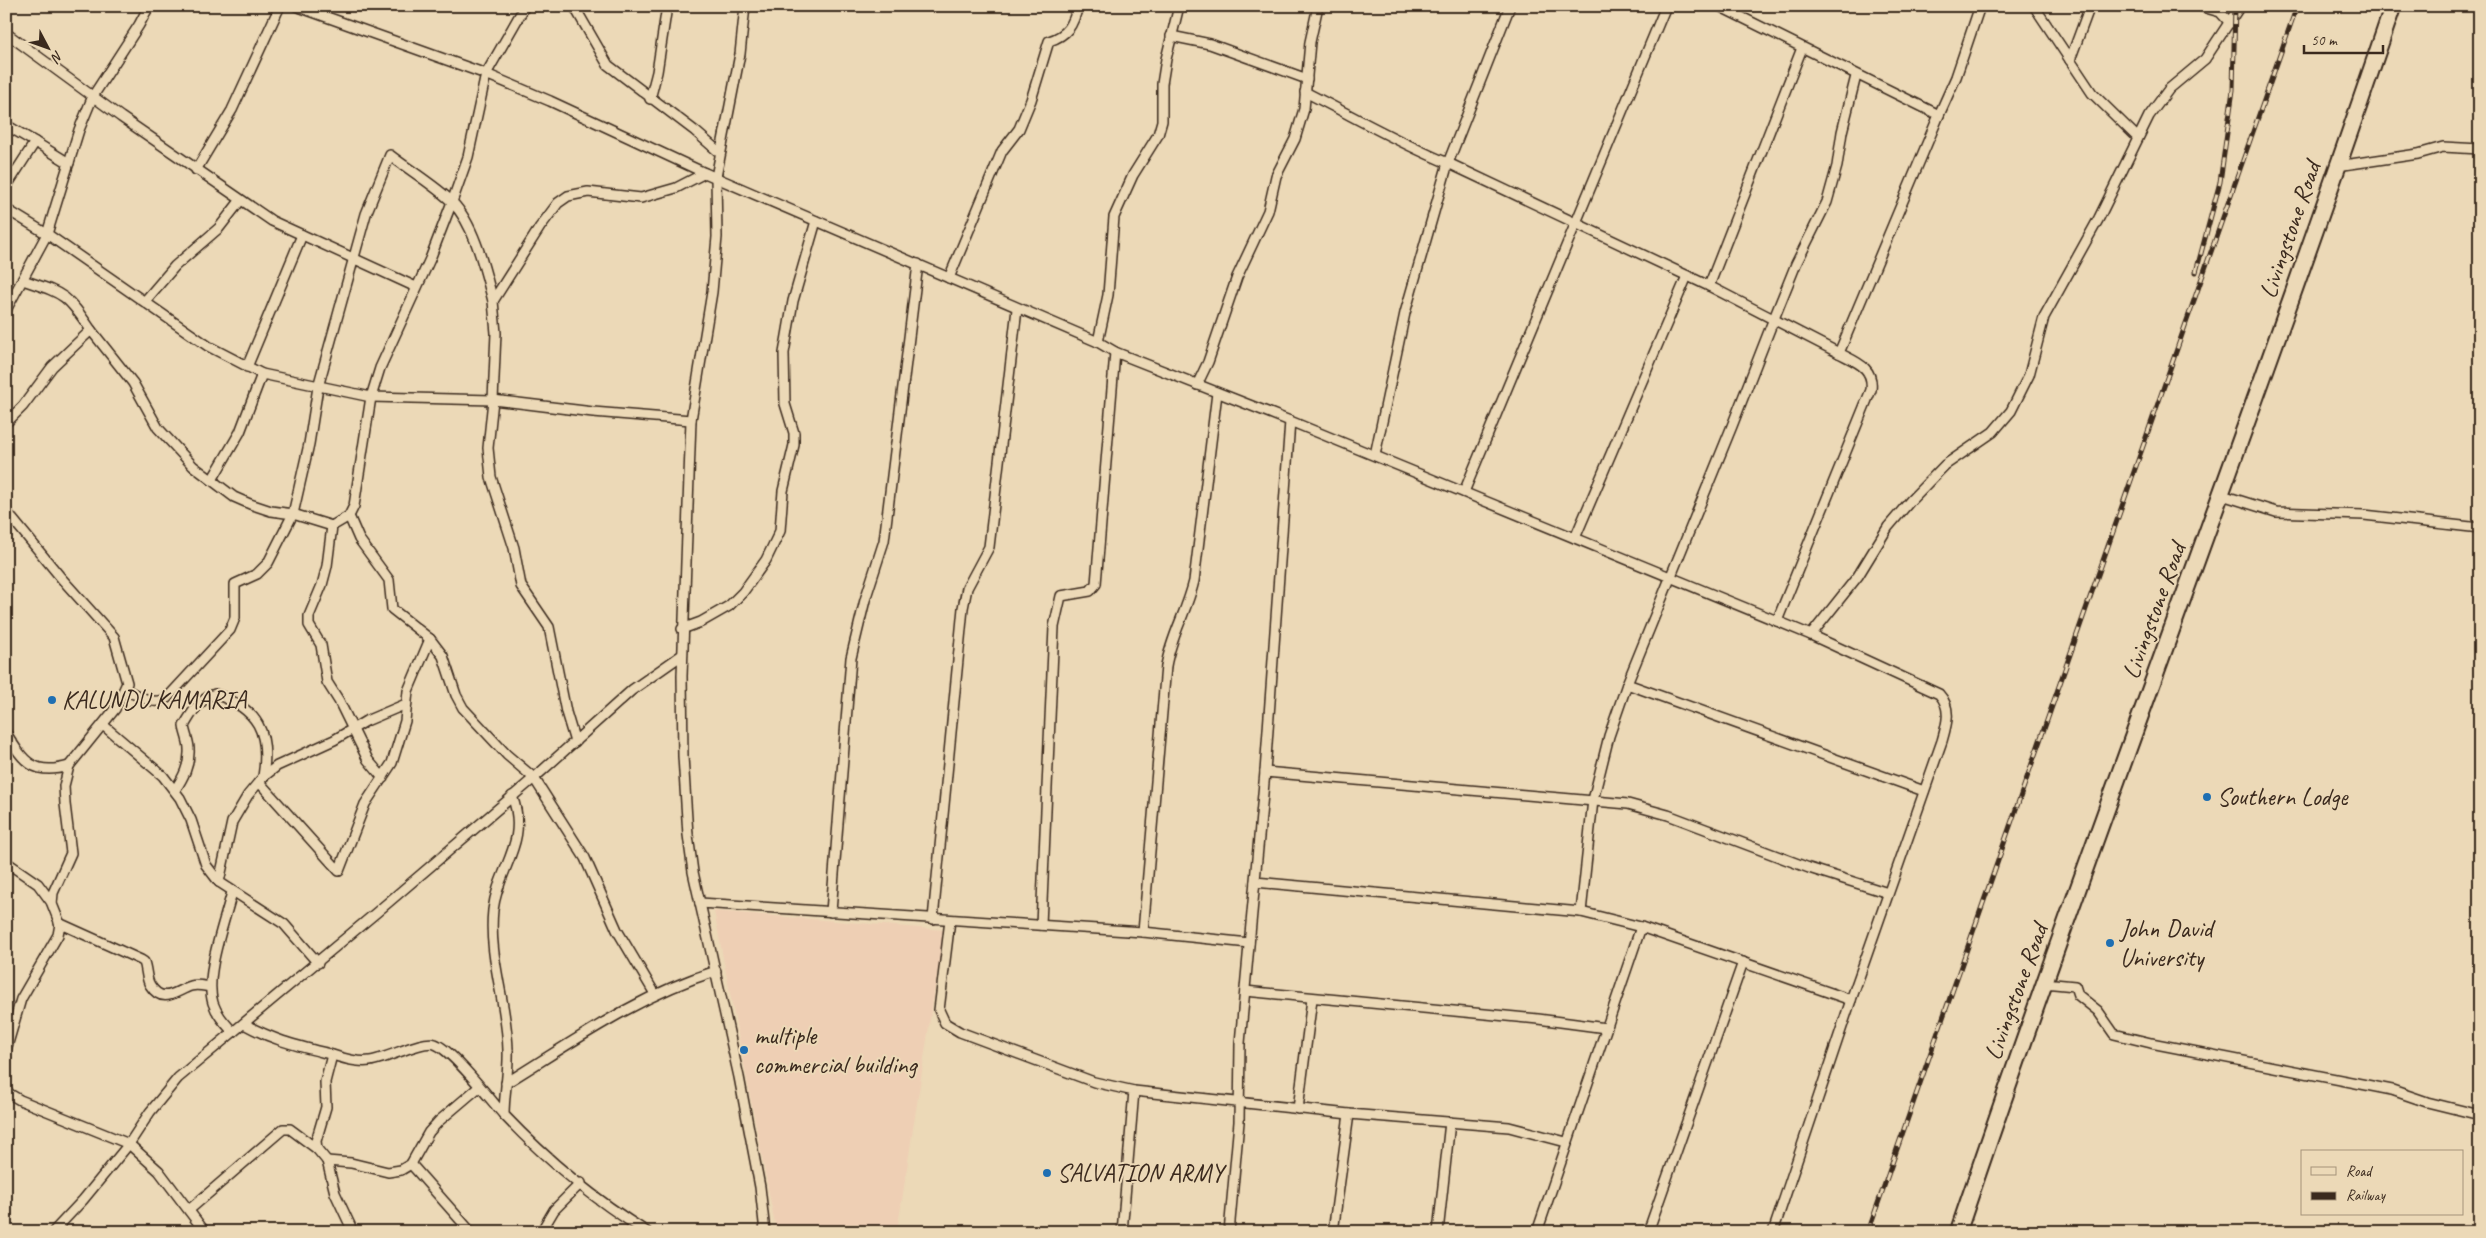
<svg xmlns="http://www.w3.org/2000/svg" width="2486" height="1238" font-family="Caveat,sans-serif">
<style>
.built{fill:#eecfb4}
.lines{fill:none;stroke-linecap:round;stroke-linejoin:round}
.minor-casing{stroke:#3b2a1e;stroke-width:12}
.trunk-casing{stroke:#3b2a1e;stroke-width:19}
.minor{stroke:#ecd9b7;stroke-width:9}
.trunk{stroke:#ecd9b7;stroke-width:15}
.rail-casing{stroke:#3b2a1e;stroke-width:5}
.rail{stroke:#ecd9b7;stroke-width:3;stroke-dasharray:9;stroke-linecap:butt}
.poi-dot{fill:#1f6fb2;stroke:#ecd9b7;stroke-width:2}
.labels{text-anchor:middle;dominant-baseline:central;stroke-width:4;stroke-linejoin:round;paint-order:stroke}
.street-label{font-size:25px;fill:#3b2a1e;stroke:#ecd9b7}
.poi-label{font-size:25px;fill:#3b2a1e;stroke:#ecd9b7;text-anchor:start}
</style>
<rect width="100%" height="100%" fill="#ecd9b7"/>
<filter id="ink" filterUnits="userSpaceOnUse"><feTurbulence type="fractalNoise" baseFrequency=".02" numOctaves="2"/><feDisplacementMap in="SourceGraphic" scale="10" xChannelSelector="R" yChannelSelector="G"/><feConvolveMatrix kernelMatrix="1 2 1 2 8 2 1 2 1" color-interpolation-filters="sRGB"/></filter>
<g filter="url(#ink)">
<polygon class="built" points="714,911 944,930 897,1232 809,1232 776,1229"/>
<g class="lines">
<g class="minor-casing">
<g id="minor">
<path d="M296,6L486,74L550,101L705,173L1098,342L1115,352L1290,421L1811,635L1939,694C1952,708 1947,724 1942,741L1851,1000L1773,1232"/>
<polyline points="574,6 608,65 695,131 720,153"/>
<polyline points="745,6 740,54 716,177 717,237 712,292 691,420 682,676 683,756 688,835 693,872 739,1077 760,1187 765,1232"/>
<path d="M1719,6L1939,115L1839,353C1856,362 1874,367 1871,390L1777,621"/>
<polyline points="2034,6 2092,93 2137,137"/>
<polyline points="2199,6 2220,12 2230,23"/>
<polyline points="6,33 121,117 272,221 416,287"/>
<polyline points="1171,36 1210,44 1307,79"/>
<polyline points="2070,60 2090,6"/>
<path d="M1305,92C1353,116 1399,143 1448,163L1709,286L1839,353"/>
<polyline points="650,99 657,72 667,6"/>
<polyline points="1939,115 1956,77 1980,6"/>
<polyline points="6,125 35,142 6,187"/>
<polyline points="35,142 69,163"/>
<polyline points="2337,166 2418,154 2443,147 2480,149"/>
<polyline points="196,170 232,110 280,6"/>
<polyline points="6,209 47,234 208,346 262,374 371,397 493,400 593,412 691,420"/>
<path d="M949,278L1002,151L1019,129L1031,100L1049,41C1068,35 1073,25 1078,6"/>
<path d="M23,280C64,294 66,293 91,330"/>
<polyline points="1709,286 1802,48"/>
<polyline points="145,301 175,266 219,228 240,201"/>
<polyline points="6,310 47,234 79,130 93,96 139,25 149,6"/>
<polyline points="1098,342 1108,295 1114,217 1133,175 1158,135 1162,121 1162,84 1166,59 1179,6"/>
<polyline points="247,367 302,235"/>
<polyline points="1197,385 1208,362 1237,277 1268,211 1276,176 1295,139 1304,109 1310,42 1318,6"/>
<polyline points="6,423 23,406 52,367 91,330 133,383 158,428 193,466 234,497 250,504 271,511 293,514 332,526 349,516 354,506 371,397 380,368 430,259 452,202 468,157 486,74 525,6"/>
<polyline points="1375,455 1405,313 1448,163 1510,6"/>
<polyline points="212,480 240,432 262,374"/>
<polyline points="1464,492 1666,6"/>
<polyline points="2222,495 2276,512 2364,515 2480,528"/>
<polyline points="6,511 62,579 114,637 127,683 115,709 69,766 64,786 65,804 71,853 53,893 52,904 60,924 58,935 21,999 6,1050"/>
<polyline points="349,516 359,539 389,580 392,609 430,639 443,656 456,695 463,708 507,755 534,778 585,858 617,930 655,994"/>
<polyline points="332,526 327,566 322,585 309,616 309,625 321,645 327,682 339,701 368,760 383,778"/>
<polyline points="1575,538 1687,276"/>
<polyline points="682,629 701,622 729,606 743,592 766,560 780,531 783,491 794,445 794,433 785,404 784,353 793,301 816,221"/>
<polyline points="1811,635 1858,576 1888,527 1911,500 1945,465 1993,432 2011,411 2029,375 2044,317 2099,218 2149,116 2169,89 2205,59 2240,6"/>
<polyline points="1627,684 1924,791"/>
<path d="M125,690C139,695 153,707 167,698L230,630L235,618V584L257,574L268,563L293,514L309,444L318,387L366,214L390,155C408,169 437,187 452,202C475,225 485,271 493,301"/>
<polyline points="103,725 163,776 180,798 191,820 206,865 219,882"/>
<path d="M6,733C24,762 33,776 69,766"/>
<polyline points="575,742 566,712 549,627 521,586 514,548 491,477 488,448 493,400 496,333 493,301 540,227 558,203 568,196 588,192 641,198 676,188 705,173"/>
<polyline points="1265,772 1290,421"/>
<polyline points="259,782 339,871 365,804 392,763 405,721 408,691 430,639"/>
<path d="M175,790C183,778 190,765 189,749C189,741 185,734 184,726C192,712 200,699 215,694C259,709 270,733 263,777"/>
<path d="M512,796C530,843 498,867 493,910C488,957 507,1003 508,1050C509,1072 504,1093 504,1115C546,1159 595,1200 647,1232"/>
<polyline points="6,862 38,884 52,903"/>
<polyline points="1255,882 1581,912 1641,927 1851,1000"/>
<path d="M232,892C225,921 204,975 213,1003C217,1015 225,1023 233,1032"/>
<polyline points="700,903 1143,932 1249,943"/>
<polyline points="831,912 851,658 865,600 884,541 918,264"/>
<polyline points="1581,912 1593,800 1609,736 1627,684 1732,426 1773,321 1796,264 1827,202 1837,166 1842,132 1856,76"/>
<polyline points="933,919 963,608 967,588 989,547 1017,309"/>
<polyline points="950,920 939,1010 945,1023 960,1032 1094,1082 1134,1091 1349,1114 1509,1127 1566,1142"/>
<path d="M59,923L141,960L144,962C147,970 146,979 150,985C163,1006 177,990 191,986C197,984 204,986 210,987"/>
<polyline points="1041,925 1054,627 1061,596 1090,591 1096,584 1115,352"/>
<path d="M1143,932L1166,666C1171,636 1187,611 1194,581L1217,393"/>
<polyline points="318,963 284,924 219,882 232,822 248,795 263,777 277,766 334,740 366,721 406,704"/>
<polyline points="2044,983 2075,986 2078,995 2098,1011 2114,1034 2151,1043 2392,1090 2427,1102 2480,1115"/>
<polyline points="1245,991 1538,1019 1606,1028"/>
<path d="M244,1024C273,1040 294,1045 326,1053C340,1057 355,1063 370,1061C387,1059 423,1039 435,1044C452,1050 490,1099 504,1115"/>
<polyline points="332,1055 325,1082 326,1107 316,1141 317,1149 327,1161 335,1193 350,1225 351,1232"/>
<path d="M506,1083C574,1041 639,995 716,971"/>
<polyline points="6,1092 20,1100 129,1144 159,1171 205,1232"/>
<polyline points="1298,1109 1312,999"/>
<polyline points="327,1161 351,1163 388,1172 401,1170 411,1164 429,1132 439,1121 479,1087"/>
<polyline points="411,1164 471,1232"/>
<polyline points="189,1210 283,1129 290,1129 317,1149"/>
<polyline points="53,1232 83,1200 129,1144 150,1112 178,1078 377,912 534,778 632,690 682,655"/>
<polyline points="541,1232 554,1210 581,1183"/>
<polyline points="1122,1232 1134,1091"/>
<polyline points="1229,1232 1239,1122 1240,1043 1265,772 1628,804 1668,815 1809,868 1888,893"/>
<polyline points="1333,1232 1349,1114"/>
<polyline points="1438,1232 1450,1122"/>
<polyline points="1537,1232 1641,927"/>
<polyline points="1648,1232 1743,962"/>
</g>
</g>
<g class="trunk-casing">
<path id="trunk" d="M1958,1232C2097,821 2254,417 2393,6"/>
</g>
<use href="#minor" class="minor"/>
<use href="#trunk" class="trunk"/>
<g class="rail-casing">
<g id="rail">
<polyline points="2196,272 2220,182 2233,90 2235,6"/>
<polyline points="1868,1232 2297,6"/>
</g>
</g>
<use href="#rail" class="rail"/>
</g>
</g>
<g class="poi-dot">
<circle cx="52" cy="700" r="5"/>
<circle cx="2207" cy="797" r="5"/>
<circle cx="2110" cy="943" r="5"/>
<circle cx="744" cy="1050" r="5"/>
<circle cx="1047" cy="1173" r="5"/>
</g>
<g class="labels">
<g class="street-label">
<text transform="translate(2290 230) rotate(-71)">Livingstone Road</text>
<text transform="translate(2154 611) rotate(-70)">Livingstone Road</text>
<text transform="translate(2016 992) rotate(-70)">Livingstone Road</text>
</g>
<g class="poi-label">
<text x="62" y="700">KALUNDU KAMARIA</text>
<text x="2217" y="797">Southern Lodge</text>
<text x="2120" y="929">John David<tspan x="2120" dy="29">University</tspan></text>
<text x="754" y="1036">multiple<tspan x="754" dy="29">commercial building</tspan></text>
<text x="1057" y="1173">SALVATION ARMY</text>
</g>
</g>
<rect width="2486" height="1238" fill="none" stroke="#ecd9b7" stroke-width="25"/>
<rect x="12" y="12" width="2461" height="1213" fill="none" stroke="#3b2a1e" stroke-width="2" filter="url(#ink)"/>
<rect x="2301" y="1150" width="162" height="65" fill="#ecd9b7" stroke="#a5937a"/>
<rect x="2311" y="1167" width="25" height="8" fill="#ecd9b7" stroke="#a5937a"/>
<text x="2346" y="1176" font-size="15" fill="#3b2a1e">Road</text>
<rect x="2311" y="1192" width="25" height="8" fill="#3b2a1e" stroke="#a5937a"/>
<text x="2346" y="1200" font-size="15" fill="#3b2a1e">Railway</text>
<g transform="translate(48 48) rotate(131)" stroke="#ecd9b7" stroke-width="4" paint-order="stroke">
<path d="M0-4L9 19L0 12L-9 19Z" fill="#3b2a1e"/>
<text y="-8" font-size="14" font-weight="bold" text-anchor="middle" fill="#3b2a1e">N</text>
</g>
<path d="M2304 45v8h79v-8" fill="none" stroke="#3b2a1e" stroke-width="2.5"/>
<text x="2311" y="45" font-size="15" fill="#3b2a1e" stroke="#ecd9b7" stroke-width="4" paint-order="stroke">50 m</text>
</svg>
